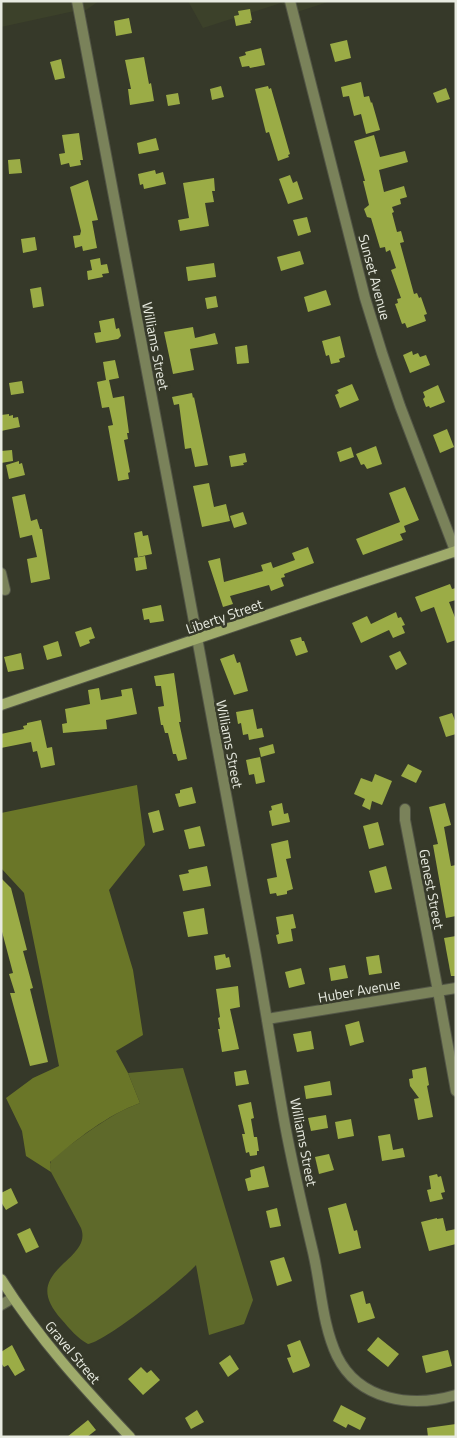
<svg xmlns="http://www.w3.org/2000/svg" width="457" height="1438" font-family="'Titillium Web',sans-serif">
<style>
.built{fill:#3c412a}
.green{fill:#5e692a}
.forest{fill:#6a7628}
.building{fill:#9bac46}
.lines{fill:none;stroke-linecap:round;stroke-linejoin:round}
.street-casing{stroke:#525546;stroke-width:12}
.secondary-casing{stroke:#525546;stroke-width:12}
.street{stroke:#7a825a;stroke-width:10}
.secondary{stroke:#9fab6b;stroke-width:10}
.labels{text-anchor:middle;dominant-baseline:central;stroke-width:5;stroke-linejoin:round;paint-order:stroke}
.street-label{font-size:14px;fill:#e8ebe1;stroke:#363929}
</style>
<rect width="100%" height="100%" fill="#363929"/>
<g class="built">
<polygon points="1,1 99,1 86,10 70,12 1,27"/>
<polygon points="188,1 331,1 294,13 281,3 203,28"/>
</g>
<path class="green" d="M183,1068L253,1300L244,1324L209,1335L196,1265C183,1280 105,1342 88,1344C78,1339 69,1328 62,1320C16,1270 94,1262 81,1228L51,1172L50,1164L52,1158C81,1138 107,1115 140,1103L128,1073Z"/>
<path class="forest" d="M137,785L145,845L109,890L133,970L143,1035L116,1051L128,1073L140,1103C107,1115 77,1139 50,1162L51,1172L26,1156L22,1131L6,1098L33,1078L59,1066L24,893L1,868V813Z"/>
<g class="building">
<polygon points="250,9 252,20 250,21 251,23 236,26 234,16 239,15 238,11"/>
<polygon points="129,18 132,33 116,36 114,21"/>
<polygon points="347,40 351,58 335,62 330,44"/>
<polygon points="261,48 265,65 250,68 249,66 242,67 239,57 246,55 245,52"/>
<polygon points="144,57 149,84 151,83 154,101 130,105 128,89 131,89 125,60"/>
<polygon points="61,59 65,78 55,80 50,62"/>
<polygon points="361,82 364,97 369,96 371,103 372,102 380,130 366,134 361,114 354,116 349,96 343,97 341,87"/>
<polygon points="221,86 224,97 212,100 210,89"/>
<polygon points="268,86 269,89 271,88 290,154 288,155 289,157 278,161 269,132 266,133 255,89"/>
<polygon points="446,88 450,99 437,103 433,93"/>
<polygon points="178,93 180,104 168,106 166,95"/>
<polygon points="79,133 83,160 80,160 81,165 70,167 69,163 61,165 59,154 65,153 62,135"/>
<polygon points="374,135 380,157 405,151 408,162 379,170 384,192 404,186 407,197 400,199 401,204 392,207 394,212 392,213 397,232 401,231 404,242 400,243 414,294 417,293 419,298 421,297 427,314 424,315 426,321 407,328 405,323 402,324 395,304 398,303 397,299 401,298 391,270 396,268 390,250 386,252 385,247 380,248 371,218 367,217 364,209 369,205 363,181 365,181 354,141"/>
<polygon points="156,138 159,150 139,154 137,143"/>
<polygon points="20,159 22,173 9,174 8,160"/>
<polygon points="155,170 156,174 163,172 166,184 144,189 143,184 140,185 138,174"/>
<polygon points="290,175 293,183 297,181 303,199 288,204 279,179"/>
<polygon points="214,178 215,191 212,191 214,202 205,203 209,226 180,231 178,220 189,218 183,183"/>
<polygon points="88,180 98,220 92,221 97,248 83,251 82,246 75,248 73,236 80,235 81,231 70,187"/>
<polygon points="307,217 311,232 298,236 293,220"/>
<polygon points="35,237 37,250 23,253 21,239"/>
<polygon points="300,251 304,264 281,271 277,257"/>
<polygon points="100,258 101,265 107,264 109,273 102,274 103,277 88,280 87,271 92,270 90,260"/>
<polygon points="214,263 216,277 188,281 186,267"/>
<polygon points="41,287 44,306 33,308 30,289"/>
<polygon points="326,290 331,305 308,312 304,297"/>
<polygon points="216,296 218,307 207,309 205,298"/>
<polygon points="114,318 116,329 119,328 121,336 118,339 96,343 94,333 101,332 99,321"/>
<polygon points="193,327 195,338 215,333 218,344 190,349 194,370 173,374 164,332"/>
<polygon points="340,336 345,357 339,359 340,362 331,364 329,355 326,356 322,341"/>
<polygon points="247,345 249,363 237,364 235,347"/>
<polygon points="412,351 413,355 418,353 420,357 426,355 430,365 410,373 403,355"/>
<polygon points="115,360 119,378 109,380 113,398 124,396 129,433 127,433 128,439 124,440 130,472 128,473 129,479 118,481 108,426 113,425 109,407 102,408 97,382 106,380 103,362"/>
<polygon points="22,381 24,393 11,395 9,383"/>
<polygon points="352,384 359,400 340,408 335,395 339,393 337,390"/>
<polygon points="438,385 445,402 430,408 429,406 426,407 423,399 425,397 423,392"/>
<polygon points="192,393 193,398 194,397 208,465 195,467 191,448 185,449 179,404 174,405 172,397"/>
<polygon points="9,414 9,416 13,415 13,418 18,417 20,427 1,431 1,415"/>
<polygon points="447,429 454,447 440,453 433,435"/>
<polygon points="376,446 382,464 367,469 364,464 361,465 356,454"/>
<polygon points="351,447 354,457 340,462 337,452"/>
<polygon points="12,450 13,461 1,463 1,451"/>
<polygon points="245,453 247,462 243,463 244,465 231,467 229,456"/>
<polygon points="19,461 19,464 22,463 25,475 9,479 6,465"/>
<polygon points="209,483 214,507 226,504 230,521 202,527 193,486"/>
<polygon points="405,487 419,520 404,526 406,532 400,534 403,540 363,555 356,539 400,522 389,493"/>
<polygon points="25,494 31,521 37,519 40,529 42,529 50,579 31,583 27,559 37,557 32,535 20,538 12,497"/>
<polygon points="243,512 247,524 234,528 230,516"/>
<polygon points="142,531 143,536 148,535 152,554 138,557 134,533"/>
<polygon points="308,547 314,563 284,574 285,577 281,578 284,586 271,591 269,585 230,596 233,604 223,607 208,561 220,558 224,582 263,571 261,565 271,562 273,568 295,560 292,553"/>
<polygon points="145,556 147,569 136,571 134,558"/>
<polygon points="450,584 452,589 456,588 456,600 449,602 456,620 456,640 447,643 434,607 421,612 415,597"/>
<polygon points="161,605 164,621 150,623 149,619 144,620 142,609"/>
<polygon points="396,612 398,618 401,617 405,625 402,626 405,633 393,638 389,630 361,643 352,623 367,616 371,624"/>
<polygon points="91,627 95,638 89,640 90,643 80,647 75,632"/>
<polygon points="301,637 302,641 304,641 308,652 296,656 290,640"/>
<polygon points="58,641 62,656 47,660 43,646"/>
<polygon points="400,651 407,664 396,670 389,656"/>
<polygon points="21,653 24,669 8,672 4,657"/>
<polygon points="234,654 237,663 240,662 248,691 234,695 220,659"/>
<polygon points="174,673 181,722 179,722 187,759 178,761 176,754 173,754 168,733 165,733 163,725 161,725 158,707 164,706 161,686 156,686 154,676"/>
<polygon points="99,688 101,700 122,696 121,690 132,688 137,714 106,720 107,729 63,733 62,724 67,723 65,709 90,704 88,690"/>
<polygon points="253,709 257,729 262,728 264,737 249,740 248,734 243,735 241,723 238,724 236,712"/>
<polygon points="452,713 456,723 456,734 446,737 439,717"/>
<polygon points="41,720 47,748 52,747 55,765 41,768 37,751 33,752 31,742 1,748 1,734 24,729 23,726 27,725 27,723"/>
<polygon points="273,744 275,753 261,757 259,748"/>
<polygon points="260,757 265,782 256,784 254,774 249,775 246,760"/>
<polygon points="408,764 422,771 416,783 401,776"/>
<polygon points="375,774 392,781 382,805 372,801 370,810 362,806 365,799 354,794 361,778 372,782"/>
<polygon points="192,787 196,803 179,807 175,794 180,793 180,790"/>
<polygon points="282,803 284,814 288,813 290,822 272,826 269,811 272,810 271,806"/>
<polygon points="445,803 451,825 444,827 451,866 456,865 456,916 446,918 433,845 438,844 429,807"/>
<polygon points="159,810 164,830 153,833 148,813"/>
<polygon points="378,822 384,845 369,849 363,826"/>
<polygon points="200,826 205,846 189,849 184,830"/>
<polygon points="288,840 291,858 286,859 293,889 287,891 287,894 277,896 276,893 270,894 267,879 277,877 271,844"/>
<polygon points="207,866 211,886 183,891 179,875 189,873 188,870"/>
<polygon points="386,866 392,889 375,893 369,871"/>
<polygon points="1,878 11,888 27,950 23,951 33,988 30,989 48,1062 30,1066 10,993 15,993 9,974 13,973 1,928"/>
<polygon points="204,908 208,934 188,937 183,912"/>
<polygon points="293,914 296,928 291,929 293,941 278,944 276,935 279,934 276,917"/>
<polygon points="456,936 456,976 451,976 444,938"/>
<polygon points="225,954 226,958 229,957 231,967 216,970 214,956"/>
<polygon points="379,955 382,973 369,975 366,957"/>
<polygon points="345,965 348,978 331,981 329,968"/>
<polygon points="301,968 305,984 289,988 285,972"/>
<polygon points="238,986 240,1007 230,1009 239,1049 222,1052 218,1029 220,1029 218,1018 220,1017 216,989"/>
<polygon points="359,1021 364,1042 350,1046 345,1025"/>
<polygon points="311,1031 314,1049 297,1052 293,1034"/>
<polygon points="426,1067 429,1085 427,1086 433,1117 418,1120 414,1099 419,1098 410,1086 409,1079 413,1078 412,1070"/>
<polygon points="246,1070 249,1084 236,1086 234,1072"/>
<polygon points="330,1081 332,1095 306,1099 304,1086"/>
<polygon points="251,1102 254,1118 251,1119 254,1137 257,1137 259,1151 257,1151 257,1155 250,1156 249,1152 246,1153 242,1134 245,1134 238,1105"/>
<polygon points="326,1115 328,1128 311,1131 308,1118"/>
<polygon points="351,1119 354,1136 338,1139 335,1122"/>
<polygon points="390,1134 393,1150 403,1148 405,1157 382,1161 378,1136"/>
<polygon points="329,1154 334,1170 319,1174 315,1157"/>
<polygon points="264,1166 269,1187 248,1191 245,1179 251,1177 250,1170"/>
<polygon points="437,1174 438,1177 441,1176 445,1192 441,1193 443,1199 430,1202 427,1190 431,1189 429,1176"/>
<polygon points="11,1188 18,1203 6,1210 1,1202 1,1193"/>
<polygon points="346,1203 354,1231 357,1230 361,1248 339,1254 328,1208"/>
<polygon points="277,1208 281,1226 270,1228 266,1211"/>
<polygon points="437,1218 437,1219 443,1218 446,1231 456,1229 456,1244 429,1251 421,1222"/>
<polygon points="30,1228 39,1247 26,1253 17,1234"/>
<polygon points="284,1257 292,1281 277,1286 270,1261"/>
<polygon points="363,1291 366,1304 370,1303 375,1318 358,1323 350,1295"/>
<polygon points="378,1337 399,1354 388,1367 367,1350"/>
<polygon points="300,1340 310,1365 309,1367 293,1373 287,1358 291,1357 287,1345"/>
<polygon points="12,1345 25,1370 15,1376 8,1365 4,1367 1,1363 1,1352"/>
<polygon points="448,1350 452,1366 426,1373 422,1356"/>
<polygon points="230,1355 239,1369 228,1377 219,1363"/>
<polygon points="141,1367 147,1373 151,1370 160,1380 143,1395 128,1379"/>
<polygon points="341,1405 366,1418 360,1430 348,1424 346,1428 333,1421"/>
<polygon points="197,1410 204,1422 191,1429 185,1418"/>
<polygon points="88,1420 96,1430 87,1437 67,1437"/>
<polygon points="456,1424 456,1437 428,1437 427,1428"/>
</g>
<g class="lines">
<g class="street-casing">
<g id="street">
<path d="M77,1C137,316 196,630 254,945C265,1005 274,1065 285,1125C293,1168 303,1210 313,1252C321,1286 322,1324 337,1356C359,1401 412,1408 456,1395"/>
<polyline points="290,1 365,298 382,353 400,406 456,553"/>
<polyline points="1,573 5,590"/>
<polyline points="405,809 405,820 438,991 456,1091"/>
<polyline points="267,1019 456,988"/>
<polyline points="1,1305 13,1298"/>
</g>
</g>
<g class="secondary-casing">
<g id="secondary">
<polyline points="1,705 456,551"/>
<path d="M1,1279C38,1338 83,1387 130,1437"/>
</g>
</g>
<use href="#street" class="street"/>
<use href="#secondary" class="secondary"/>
</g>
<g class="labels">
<g class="street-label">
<text transform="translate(375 277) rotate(75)">Sunset Avenue</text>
<text transform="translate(156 346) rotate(79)">Williams Street</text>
<text transform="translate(224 616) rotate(-19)">Liberty Street</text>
<text transform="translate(230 744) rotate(79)">Williams Street</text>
<text transform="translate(432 889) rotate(79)">Genest Street</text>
<text transform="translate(359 990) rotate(-10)">Huber Avenue</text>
<text transform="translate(304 1142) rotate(79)">Williams Street</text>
<text transform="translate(73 1352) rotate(50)">Gravel Street</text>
</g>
</g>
<rect width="457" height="1438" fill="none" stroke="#e8ebe1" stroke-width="5"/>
</svg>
